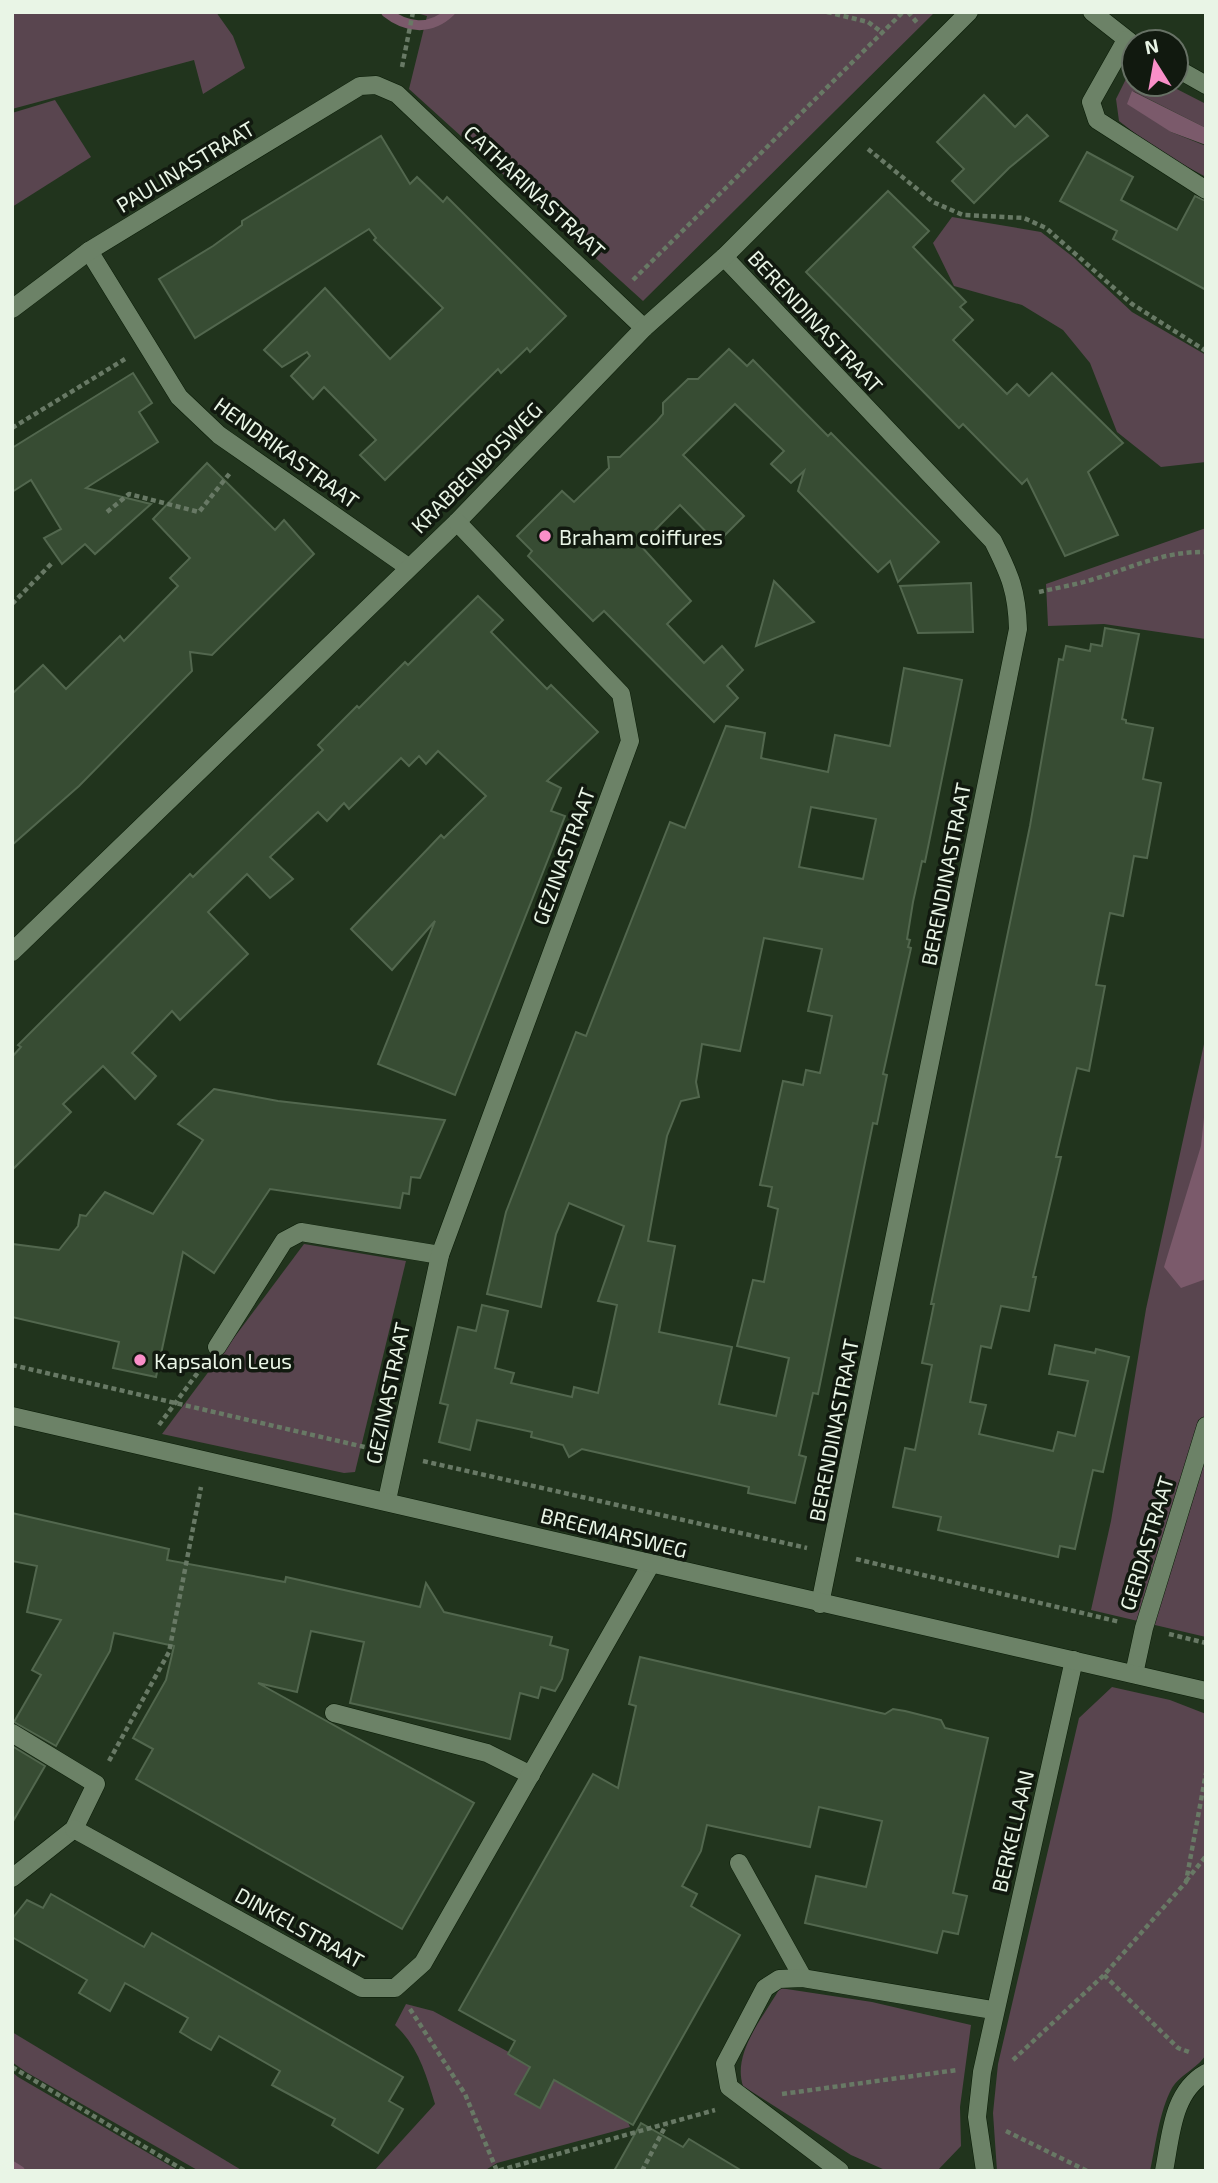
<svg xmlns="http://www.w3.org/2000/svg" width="1218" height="2183" font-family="'Exo 2',sans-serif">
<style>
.green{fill:#59454f}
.water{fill:#7b5a6b}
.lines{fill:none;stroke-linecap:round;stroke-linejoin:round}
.stream{stroke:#7b5a6b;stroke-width:10}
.building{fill:#374c33;stroke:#52674e;stroke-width:2;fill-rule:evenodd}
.service-casing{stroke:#091b06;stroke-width:19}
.minor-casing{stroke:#091b06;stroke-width:19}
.tertiary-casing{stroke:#091b06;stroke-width:19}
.path{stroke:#687965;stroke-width:4.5;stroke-dasharray:5 3.5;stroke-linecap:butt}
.service{stroke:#6c8267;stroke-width:18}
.minor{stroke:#6c8267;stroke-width:18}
.tertiary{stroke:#6c8267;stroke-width:18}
.poi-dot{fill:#f98fc8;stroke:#11190f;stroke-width:2.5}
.labels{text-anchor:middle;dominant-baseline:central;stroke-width:7;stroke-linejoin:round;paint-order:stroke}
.street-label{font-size:21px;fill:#e9f5e6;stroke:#11190f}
.poi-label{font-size:21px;fill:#e9f5e6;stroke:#11190f;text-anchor:start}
</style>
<rect width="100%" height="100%" fill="#21341d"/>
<g class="green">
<polygon points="12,12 216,12 233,36 245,68 203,94 194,60 12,109"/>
<polygon points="413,12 935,12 643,301 409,89 427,16"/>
<polygon points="1134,73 1134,84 1167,84 1206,104 1206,128 1133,91 1171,132 1206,146 1206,177 1158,151 1119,121 1116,99 1128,75"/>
<polygon points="55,100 91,157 12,207 12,113"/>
<polygon points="952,217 1041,232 1073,257 1132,312 1206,355 1206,462 1161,467 1117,432 1090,363 1063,330 1022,305 954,286 933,243"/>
<polygon points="1206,528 1206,639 1104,624 1048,626 1046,584"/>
<polygon points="1206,1035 1206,1637 1091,1610 1111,1521 1146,1309"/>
<polygon points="304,1244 406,1261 355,1472 344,1473 162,1434"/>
<path d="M1112,1687L1170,1700L1206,1714V2053C1202,2066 1180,2074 1172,2088C1159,2112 1156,2144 1150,2171H997L993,2113L998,2064L1079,1718Z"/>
<path d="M780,1988L872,2002L971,2025L960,2107L961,2146L937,2171L885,2170L851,2155L743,2086C732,2053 764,2016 780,1988Z"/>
<path d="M406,2004L433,2011L625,2115L630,2127L497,2163L484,2171H374L435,2104C426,2074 418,2046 395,2025Z"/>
<polygon points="12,2032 243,2171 199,2171 26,2072 12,2062"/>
<polygon points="12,2072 18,2077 179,2171 12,2171"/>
</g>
<g class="water">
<polygon points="1132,91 1206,128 1206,145 1171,132 1127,104"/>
<polygon points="1206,1098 1206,1279 1181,1288 1164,1267 1201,1146"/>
</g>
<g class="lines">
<g class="stream">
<path d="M386,12C406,28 430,31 450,12"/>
<polyline points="12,2166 20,2171"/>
</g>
</g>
<g class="building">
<polygon points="984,95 1015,127 1027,115 1048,136 1009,168 974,203 952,181 964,169 937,142"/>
<polygon points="381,136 410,184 417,177 443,202 447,197 566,316 530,352 527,348 501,373 498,369 385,480 360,455 376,440 324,387 313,399 291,376 310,356 307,352 282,367 264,350 325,288 390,359 443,308 374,240 376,238 369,229 195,338 159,279 213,246 242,225 242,221"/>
<polygon points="1087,152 1133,177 1121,200 1177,230 1195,196 1206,201 1206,290 1113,239 1117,231 1060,201"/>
<polygon points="888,191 929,231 913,247 966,302 960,307 973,320 953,340 1007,394 1017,384 1029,396 1052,373 1123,443 1088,472 1118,535 1065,556 1027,479 1022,484 963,424 959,428 806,272"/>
<polygon points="729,349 747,366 753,360 828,436 831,433 939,542 898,582 890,561 878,572 798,491 804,471 791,483 771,464 784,451 735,404 683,455 744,516 717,543 680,505 640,545 691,601 667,624 704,663 722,646 743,670 727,686 738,698 714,722 604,611 593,621 528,556 532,551 517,536 562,491 574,502 609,468 608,457 620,457 657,421 663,414 663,403 688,379 698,379"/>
<polygon points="133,373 152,403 139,412 158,442 86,488 151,504 95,554 85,544 62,564 44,538 61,529 31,480 12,492 12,448"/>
<polygon points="207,463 275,530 284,520 314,554 212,655 190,652 192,671 79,786 12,845 12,694 43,665 66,689 120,636 124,641 178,586 170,578 190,558 153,519"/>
<polygon points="774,581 814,622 756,646"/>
<polygon points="971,583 973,632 918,633 900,586"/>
<polygon points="478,596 503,620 491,632 547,689 551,685 598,732 547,781 561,788 551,811 565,816 455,1095 378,1064 435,921 392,970 351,929 441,835 444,838 486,796 438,751 426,764 419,756 409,766 401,758 349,809 344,803 327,821 318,812 270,857 293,879 270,898 247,874 208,912 248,954 180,1020 172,1011 132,1053 156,1076 135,1099 103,1066 63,1104 71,1112 12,1170 12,1057 21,1047 18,1045 190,874 193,877 323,750 318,745 357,706 359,708 405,662 408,665"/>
<polygon points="1105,628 1139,634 1122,719 1126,720 1126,723 1153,728 1143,779 1161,783 1147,858 1134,856 1123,916 1110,913 1096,985 1105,986 1089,1071 1077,1068 1056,1157 1061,1157 1033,1277 1036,1277 1029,1311 1001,1306 991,1348 981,1346 970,1402 986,1405 979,1434 1053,1451 1058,1432 1075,1436 1088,1381 1049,1374 1055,1345 1095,1353 1096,1349 1129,1357 1103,1472 1093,1470 1075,1549 1060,1546 1058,1557 938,1530 941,1517 893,1507 905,1448 915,1450 932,1365 922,1363 934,1304 931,1304 1030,826 1059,659 1063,660 1066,646 1090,651 1091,644 1102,646"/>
<path d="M904,668L962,680L925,862L922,861L913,902L907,939L910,940L908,947L911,948L883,1074L887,1075L877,1124L873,1123L818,1394L813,1393L799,1455L806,1457L795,1503L748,1493L749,1487L595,1452L582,1449L569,1457L563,1445L531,1437L532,1432L477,1420L470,1450L439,1442L448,1405L440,1403L458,1327L476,1331L482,1305L508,1311L495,1368L514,1373L511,1383L572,1397L574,1387L598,1393L617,1305L598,1301L624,1226L569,1203L556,1234L541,1307L487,1294L506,1212L576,1032L586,1036L670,822L685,828L726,726L765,733L761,758L828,772L835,735L890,746ZM811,807L876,819L863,879L799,867ZM764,938L822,949L808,1011L832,1016L820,1073L806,1070L803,1085L783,1081L760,1185L772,1187L768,1206L778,1209L764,1282L753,1280L737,1346L789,1358L776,1416L719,1404L732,1347L659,1332L675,1246L648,1241L667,1136L681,1101L699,1097L696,1082L702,1044L740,1051Z"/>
<polygon points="214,1089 278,1101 445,1120 420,1178 411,1177 409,1194 403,1193 400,1208 270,1189 214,1273 183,1252 156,1377 113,1368 119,1342 12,1317 12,1244 59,1250 78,1226 80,1215 86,1216 105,1192 153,1214 203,1140 178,1124"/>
<polygon points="12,1513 169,1549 167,1560 285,1582 286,1577 420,1607 426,1583 444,1612 552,1637 550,1645 568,1650 562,1679 555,1691 541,1687 538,1698 520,1693 510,1739 350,1703 364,1642 311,1631 297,1692 258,1683 474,1803 402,1929 136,1779 153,1749 133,1738 166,1680 174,1646 114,1633 110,1651 56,1746 14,1722 41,1675 32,1670 61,1620 27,1612 37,1566 12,1561"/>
<polygon points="640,1657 885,1714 893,1709 905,1711 941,1720 945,1728 988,1738 953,1893 967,1896 958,1934 943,1931 937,1953 805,1923 816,1876 866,1887 882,1821 819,1807 810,1847 707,1825 701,1851 682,1886 697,1894 691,1906 740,1935 633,2125 554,2080 540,2108 515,2094 530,2067 508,2054 515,2041 459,2010 593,1774 618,1788 636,1706 629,1704"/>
<polygon points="12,1746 45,1766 12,1823"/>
<polygon points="51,1894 144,1947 152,1933 403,2077 389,2101 403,2109 378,2153 332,2125 335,2119 272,2085 280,2071 219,2036 211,2050 193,2040 180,2032 188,2018 125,1983 110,2011 79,1993 87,1980 12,1937 12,1919 27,1900 43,1908"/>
<polygon points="641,2123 683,2147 689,2139 742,2171 614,2171"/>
</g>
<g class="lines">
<g class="service-casing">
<g id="service">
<polyline points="334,1713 487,1753 531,1775"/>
<polyline points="12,1733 96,1784 74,1829 12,1878"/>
<polyline points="739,1863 803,1978"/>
</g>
</g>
<g class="minor-casing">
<g id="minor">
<polyline points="1092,12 1134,45"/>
<polyline points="1126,40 1091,102 1097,120 1206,190"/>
<polyline points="1176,68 1206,85"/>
<polyline points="89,251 179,397 219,435 408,567"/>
<path d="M724,257L993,541C1010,575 1017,591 1018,629L820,1604"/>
<polyline points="12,309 89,251 360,86 376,85 397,94 644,328"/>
<polyline points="12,952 457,522 644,328 724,257 969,12"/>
<polyline points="217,1347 284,1241 301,1232 440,1255"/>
<polyline points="387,1500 440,1255 630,741 621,694 457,522"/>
<polyline points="1134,1674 1144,1628 1206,1426"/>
<polyline points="74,1829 362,1988 395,1988 423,1963 651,1564"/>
<polyline points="840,2171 729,2087 725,2064 765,1988 779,1979 803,1978 993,2010"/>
<polyline points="985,2171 977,2117 982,2072 1074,1660"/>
<path d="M1164,2171C1171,2136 1172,2092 1206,2073"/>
</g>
</g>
<g class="tertiary-casing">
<polyline id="tertiary" points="12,1416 1206,1691"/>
</g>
<g class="path">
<polyline points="827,12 868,22 883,33"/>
<polyline points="908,12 919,25"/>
<polyline points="402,67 413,12"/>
<polyline points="868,149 933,202 963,215 1024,218 1046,228 1132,304 1206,351"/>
<polyline points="633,280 903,12"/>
<polyline points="12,428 125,359"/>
<polyline points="107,512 129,494 199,512 230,473"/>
<path d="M1039,592C1056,588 1074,585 1091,580C1131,568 1163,551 1206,552"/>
<polyline points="12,604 52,563"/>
<polyline points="12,1365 373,1449"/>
<polyline points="159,1425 202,1367"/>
<polyline points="423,1461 807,1548"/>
<polyline points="856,1559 1120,1622"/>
<polyline points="1169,1634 1206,1643"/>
<polyline points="109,1761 169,1652 201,1487"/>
<polyline points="1186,1881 1206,1856"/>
<polyline points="1104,1975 1178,2048 1189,2052"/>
<polyline points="410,2009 465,2094 497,2171 715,2110"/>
<polyline points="1013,2060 1104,1975 1186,1882 1206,1773"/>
<polyline points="12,2067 185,2171"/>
<polyline points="782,2094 957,2070"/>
<polyline points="1006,2131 1087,2171"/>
<polyline points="642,2171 666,2125"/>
</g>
<use href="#service" class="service"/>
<use href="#minor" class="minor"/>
<use href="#tertiary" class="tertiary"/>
</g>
<g class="poi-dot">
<circle cx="545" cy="536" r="7"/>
<circle cx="140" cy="1360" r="7"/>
</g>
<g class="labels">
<g class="street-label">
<text transform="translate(185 166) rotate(-31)">PAULINASTRAAT</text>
<text transform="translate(535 191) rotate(43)">CATHARINASTRAAT</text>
<text transform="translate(816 321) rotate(47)">BERENDINASTRAAT</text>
<text transform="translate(287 452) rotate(36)">HENDRIKASTRAAT</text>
<text transform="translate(476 467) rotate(-45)">KRABBENBOSWEG</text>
<text transform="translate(563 856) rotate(-70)">GEZINASTRAAT</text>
<text transform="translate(945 874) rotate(-79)">BERENDINASTRAAT</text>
<text transform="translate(387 1393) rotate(-78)">GEZINASTRAAT</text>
<text transform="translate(833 1430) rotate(-79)">BERENDINASTRAAT</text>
<text transform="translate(614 1532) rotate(14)">BREEMARSWEG</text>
<text transform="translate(1146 1543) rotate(-73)">GERDASTRAAT</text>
<text transform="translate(1012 1831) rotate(-77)">BERKELLAAN</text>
<text transform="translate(300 1927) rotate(29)">DINKELSTRAAT</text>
</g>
<g class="poi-label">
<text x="559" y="536">Braham coiffures</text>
<text x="154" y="1360">Kapsalon Leus</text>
</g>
</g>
<rect width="1218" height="2183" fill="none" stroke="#e9f5e6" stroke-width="28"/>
<g transform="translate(1155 63) rotate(349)"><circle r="33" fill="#11190f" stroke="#677165" stroke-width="2"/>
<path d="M0-5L12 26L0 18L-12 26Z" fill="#f98fc8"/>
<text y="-10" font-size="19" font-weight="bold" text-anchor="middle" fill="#e9f5e6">N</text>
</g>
</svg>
